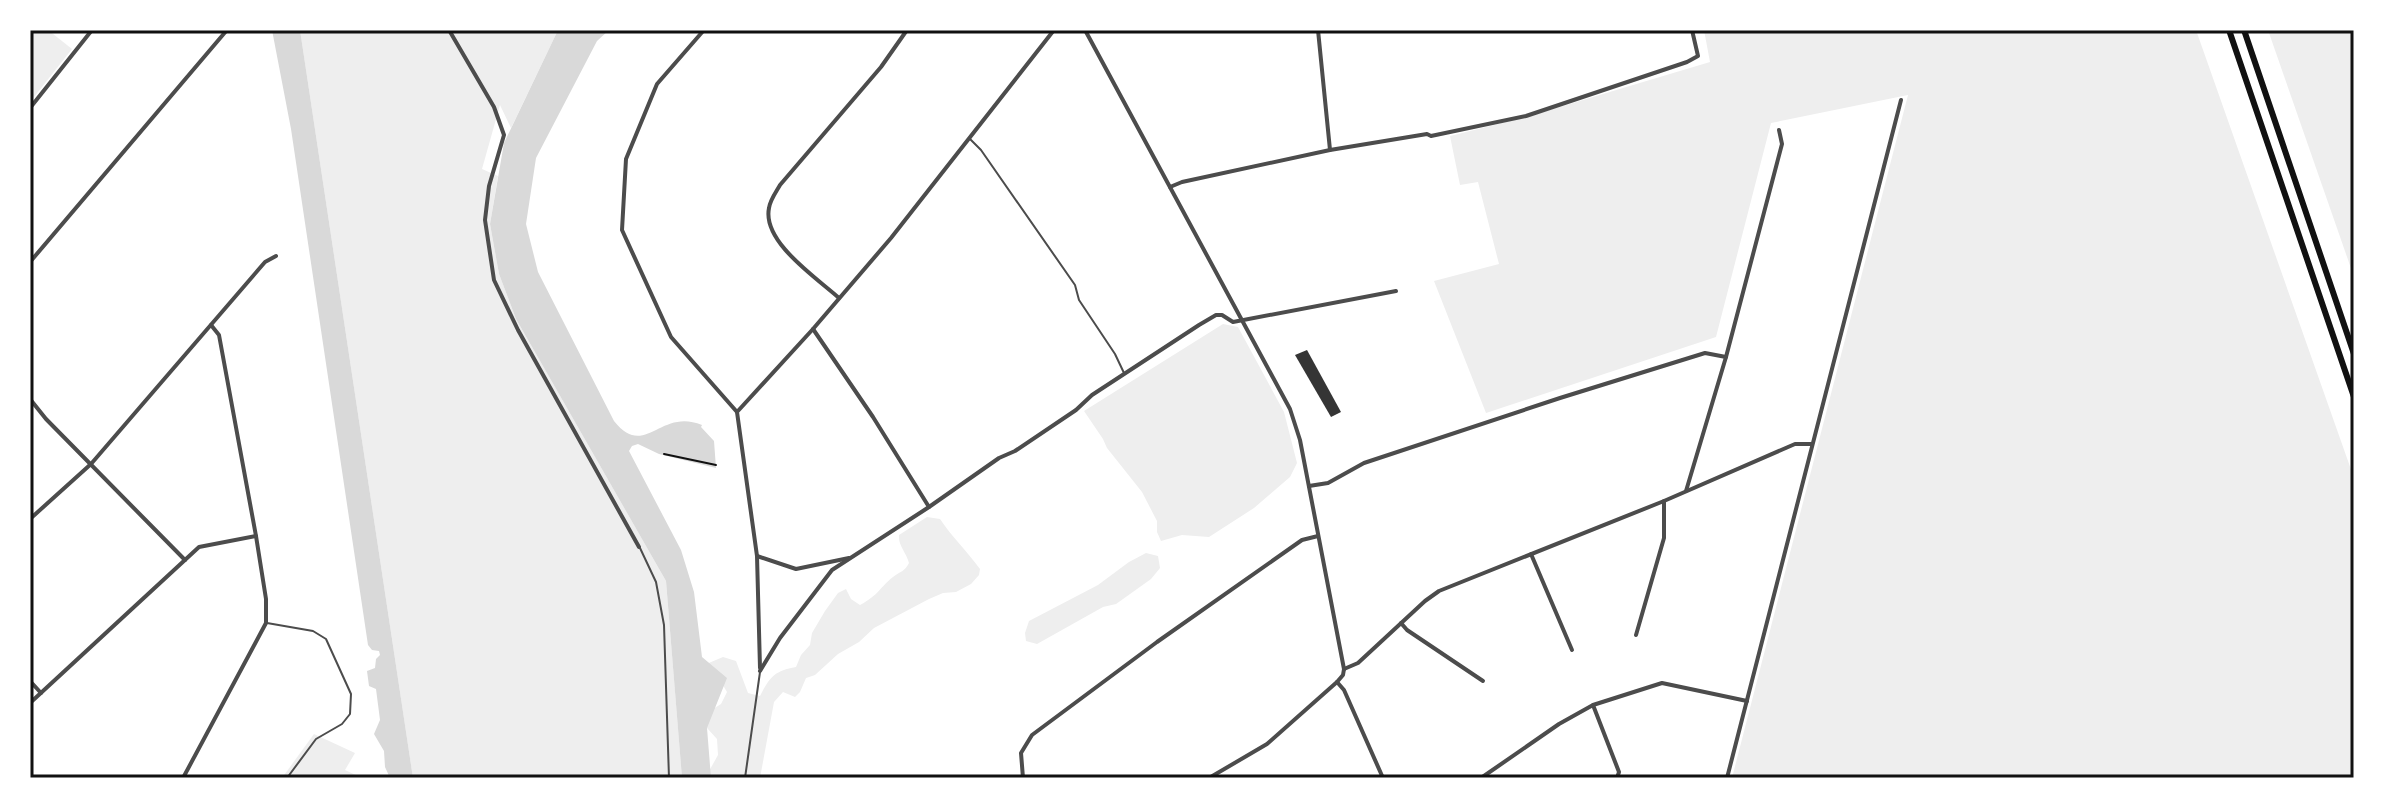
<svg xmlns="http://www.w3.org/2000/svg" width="2384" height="808" font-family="'Fira Sans',sans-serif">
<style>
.green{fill:#eee}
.water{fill:#d9d9d9}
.building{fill:#353535}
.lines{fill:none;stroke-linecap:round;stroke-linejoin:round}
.path{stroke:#111;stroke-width:2}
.service{stroke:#4c4c4c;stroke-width:2}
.minor{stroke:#4c4c4c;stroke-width:4}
.trunk{stroke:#111;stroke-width:6}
.neatline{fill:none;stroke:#111;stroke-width:3}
</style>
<rect width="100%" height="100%" fill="#fff"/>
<g class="green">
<polygon points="30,30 48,30 72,49 30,102"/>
<polygon points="300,30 558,30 511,128 500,105 482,169 498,176 490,224 499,274 516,319 666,581 682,778 413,778"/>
<polygon points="1704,30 2196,30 2354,478 2354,778 1732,778 1908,95 1771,123 1716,337 1486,413 1434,281 1499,264 1478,182 1460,185 1450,136 1526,117 1710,62"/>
<polygon points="2268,30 2354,30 2354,277"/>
<polygon points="1223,324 1238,327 1284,412 1297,463 1290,477 1254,508 1209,537 1182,535 1161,541 1157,532 1157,521 1142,492 1107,448 1103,439 1084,411"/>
<path d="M927,517L940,519C952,537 967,551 980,569L979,575L971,584L956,592L943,593L929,599L874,628L859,642L838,654L815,675L806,678L800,692L795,697L783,692L774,702L760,778H710L708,773L718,755L717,739L707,728L705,714L721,704L727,692L718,677L704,665L723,657L736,661L748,693L760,696C770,677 774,671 796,667L801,655L810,645L812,633L825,611L838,593L846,589L851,599L860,605C879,595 880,587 893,577C901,571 904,572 909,563C906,552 898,546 899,535Z"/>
<polygon points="1146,553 1158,556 1160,568 1151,579 1116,604 1103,607 1037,644 1026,641 1025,633 1029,621 1098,585 1129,562"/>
<polygon points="314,734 355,753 345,770 362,778 282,778"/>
</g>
<g class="water">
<polygon points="272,30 300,30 413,778 390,778 385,767 384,751 374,734 380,720 376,689 369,686 367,671 375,668 376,659 380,655 379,651 372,650 368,645 291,129"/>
<path d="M558,30H609L597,41L536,158L526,224L538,272L614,421C645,460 660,407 702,425L701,427L714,441L716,468L659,454L638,444L632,446L629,451L681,550L694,592L702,657L727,678L707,728L711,778H682L666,581L516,319L499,274L490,224L504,143Z"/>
</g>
<polygon class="building" points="1307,350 1341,412 1331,417 1295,355"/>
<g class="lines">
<polyline class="path" points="664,454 716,465"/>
<g class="service">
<polyline points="970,139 981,150 1075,285 1079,300 1115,354 1124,373"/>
<polyline points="640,548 656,582 664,625 669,778"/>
<polyline points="267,623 313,631 326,639 351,694 350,714 342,724 316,739 287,778"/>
<polyline points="745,778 760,672"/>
</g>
<g class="minor">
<polyline points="449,30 494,107 504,135 489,186 485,220 494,280 518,330 639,547"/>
<polyline points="704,30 657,84 626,159 622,230 671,337 737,412"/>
<polyline points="1085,30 1290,409 1300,440 1344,669"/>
<polyline points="1318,30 1330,150"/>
<polyline points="30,108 92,30"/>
<polyline points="1170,187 1182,182 1330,150 1427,134 1431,136 1526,116 1687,62 1698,56 1692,30"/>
<polyline points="30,262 227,30"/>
<path d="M839,298C817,278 762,242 769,208C770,200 776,192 780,185L881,67L907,30"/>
<polyline points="813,329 873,417 929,507"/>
<polyline points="30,399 46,419 185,560"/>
<polyline points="1309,486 1328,483 1364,463 1560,398 1705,353 1726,357"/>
<polyline points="1686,491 1726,357 1782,144 1779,130"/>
<polyline points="30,519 91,464 265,262 276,256"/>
<polyline points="1531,554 1572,650"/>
<polyline points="757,556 796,569 849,558"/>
<polyline points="1401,623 1407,630 1483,681"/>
<polyline points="1636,635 1664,538 1664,501"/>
<polyline points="760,668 757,556 737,412 813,329 891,238 1054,30"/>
<polyline points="1344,669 1358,663 1425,601 1439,591 1664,501 1795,444 1811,444"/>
<polyline points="760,671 780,638 832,570 929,507 999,458 1015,451 1076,410 1092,395 1199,325 1216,315 1222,315 1233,322 1396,291"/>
<polyline points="30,681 41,693"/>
<polyline points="1337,682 1344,690 1383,778"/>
<polyline points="30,703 199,547 256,536"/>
<polyline points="1593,705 1619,772 1617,778"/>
<polyline points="183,778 266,623 266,599 256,536 219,335 211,325"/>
<polyline points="1023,778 1021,753 1032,735 1157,642 1302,540 1318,536"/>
<polyline points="1209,778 1267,744 1337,682 1343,675 1344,669"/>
<polyline points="1481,778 1559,724 1593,705 1662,683 1747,701"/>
<polyline points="1727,778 1901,100"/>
</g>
<g class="trunk">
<polyline points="2229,30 2354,397"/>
<polyline points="2244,30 2354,354"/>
</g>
</g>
<rect width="2384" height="808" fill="none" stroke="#ffffff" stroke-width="64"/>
<rect x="32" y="32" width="2320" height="744" class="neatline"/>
</svg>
